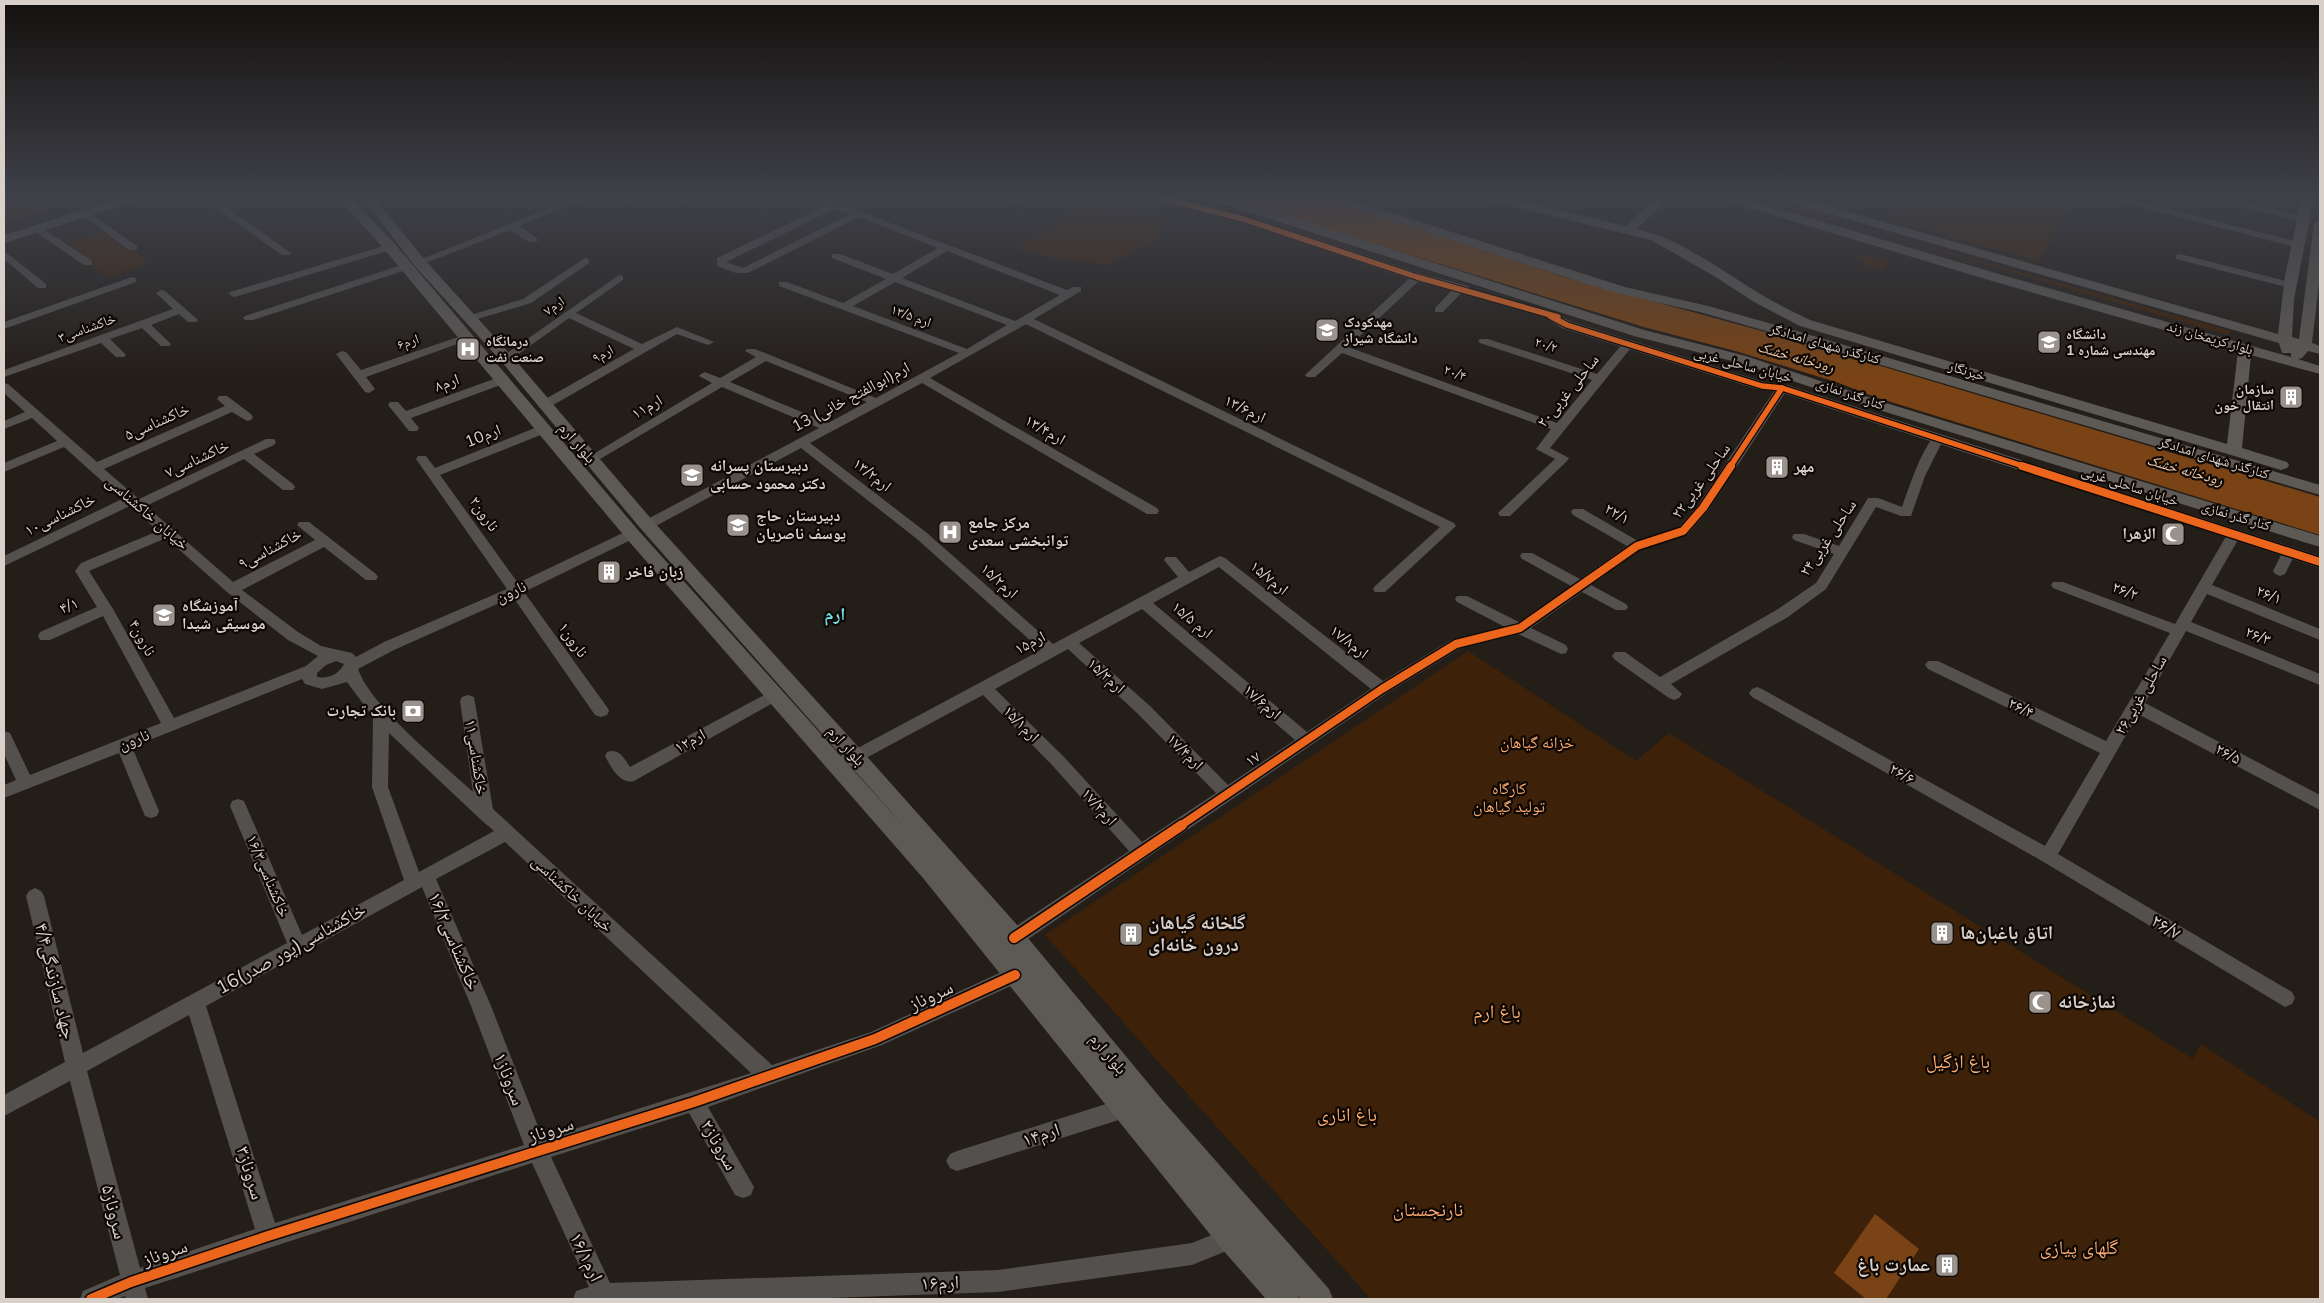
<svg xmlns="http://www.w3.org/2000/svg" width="2324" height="1303" font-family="'Nunito Sans','Noto Naskh Arabic',sans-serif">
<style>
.green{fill:#3d2108}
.water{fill:#794315}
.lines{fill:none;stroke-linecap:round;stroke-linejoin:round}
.minor{fill:#53504e;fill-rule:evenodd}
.major{fill:#5d5955;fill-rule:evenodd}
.cycleway-far2-casing{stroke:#0e0805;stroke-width:8}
.cycleway-far1-casing{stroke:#0e0805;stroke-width:11}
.cycleway-casing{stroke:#0e0805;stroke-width:13}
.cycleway-far2{stroke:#eb651d;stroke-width:5.5}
.cycleway-far1{stroke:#eb651d;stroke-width:8}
.cycleway{stroke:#eb651d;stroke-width:10}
.labels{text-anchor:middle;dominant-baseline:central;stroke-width:4.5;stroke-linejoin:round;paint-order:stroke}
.far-street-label{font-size:14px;fill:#d9d0ca;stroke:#0e0805}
.far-poi-label{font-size:14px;font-weight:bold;fill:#d9d0ca;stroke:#0e0805;text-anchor:start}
.far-water-label{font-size:15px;font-style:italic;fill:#f3c9ac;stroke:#0e0805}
.street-label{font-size:16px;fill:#d9d0ca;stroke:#0e0805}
.poi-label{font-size:16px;font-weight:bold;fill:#d9d0ca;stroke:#0e0805;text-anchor:start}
.park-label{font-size:16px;fill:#feac6f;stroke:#0e0805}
.neighbourhood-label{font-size:18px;font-weight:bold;fill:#74dfec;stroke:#0e0805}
.near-poi-label{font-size:19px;font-weight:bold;fill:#d9d0ca;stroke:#0e0805;text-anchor:start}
.near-street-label{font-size:19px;fill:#d9d0ca;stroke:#0e0805}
.near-park-label{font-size:19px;fill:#feac6f;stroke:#0e0805}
</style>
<rect width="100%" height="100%" fill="#241e19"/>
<g class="green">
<polygon points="4,197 85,197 4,223"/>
<polygon points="1748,197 1767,197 1834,216 1830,221"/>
<polygon points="1916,197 2075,197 2038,261 1886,219"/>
<polygon points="1078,207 1169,217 1156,240 1108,265 1046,257 1016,248"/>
<polygon points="101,232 128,250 131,249 150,263 109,277 90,264 93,263 67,244"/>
<polygon points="1931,247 2231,331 2228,335 1928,248"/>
<polygon points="1857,253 1890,262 1882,270 1864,265 1863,261 1856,259 1852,254"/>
<polygon points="1468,651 1636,761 1669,733 2193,1059 2201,1044 2320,1122 2320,1299 1371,1299 1045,935"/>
</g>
<g class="water">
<polygon points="1223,197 1327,198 1568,278 1784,337 2320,497 2320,535 1875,397 1839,383 1739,352 1644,327"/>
<polygon points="1875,1214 1919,1249 1886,1299 1866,1299 1834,1273"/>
</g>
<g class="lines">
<g class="minor">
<polygon points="200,197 211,197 291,253 290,255 282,255"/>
<polygon points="577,197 590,197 519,226 537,238 537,242 529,242 510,230 423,264 419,265 414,262"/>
<polygon points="614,197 626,197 633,202 631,204 625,204"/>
<polygon points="684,197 696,197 685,203 679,203 679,199"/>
<path d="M809,197H822L1067,290L1073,287H1081V291L1034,319L1454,523L1456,526L1385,592H1375L1373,589L1375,586L1440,527L1026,324L930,378L1157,508L1159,511L1157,514H1147L922,383L810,443L927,533L1053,644L1178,577L1164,560L1166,557H1176L1189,572L1220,556L1225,558L1383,681L1451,640L1505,627L1457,602L1455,599L1457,596H1467L1519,622L1571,586L1522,559L1520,556L1522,553H1532L1580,579L1627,546L1573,515L1571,512L1573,509H1583L1638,541L1678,528L1698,505L1778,385H1786L1788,388L1708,511L1688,534L1642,549L1591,585L1626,604L1628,607L1626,610H1616L1582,592L1531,628L1566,645L1568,649L1566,653L1561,654L1518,634L1461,648L1387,693L1021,944L1014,946L1007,944L1005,938L1007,932L1129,851L1052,765L983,695L853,765L847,767L841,765L839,761L841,757L1041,650L917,539L801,448L652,528H642L640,525L642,522L819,428L722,387L595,462H587L585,459L712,383L699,376L701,374L705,372L720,378L756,357L745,351L747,349H755L876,398L959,353L779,286V282H787L843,303L886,279L832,258V254H840L893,274L938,248L859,217L748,273H736L717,266V258L827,205ZM835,209L850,214L743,268L726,262ZM947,251L1060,295L1015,321L902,278ZM895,282L1007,325L967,349L853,306ZM766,361L867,402L828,423L730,382ZM1219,567L1371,689L1307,732L1153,603ZM1142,609L1295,740L1228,785L1150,706L1079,643ZM1068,649L1138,714L1216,793L1142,842L1064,757L995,689Z"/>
<polygon points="989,197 1007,197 1023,202 1018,205"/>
<polygon points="2103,197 2119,197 2303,243 2304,245 2299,248"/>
<polygon points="2249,203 2307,217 2309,219 2304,222 2246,208 2244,206"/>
<polygon points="85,210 137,246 137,250 129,250 82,215 80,213"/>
<polygon points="37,225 92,261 92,265 84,265 33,230 32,228"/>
<polygon points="390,244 394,245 394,249 238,296 234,297 229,294 230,292"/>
<polygon points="4,251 46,284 46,288 38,288 4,259"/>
<polygon points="2180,254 2294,283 2295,285 2290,288 2176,259 2176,255"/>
<polygon points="585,258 589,259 589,263 531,303 471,321 465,318 467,316 523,299"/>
<polygon points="405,264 410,267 409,269 253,320 245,320 243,318 245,316"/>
<polygon points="1417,274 1421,275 1421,279 1348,347 1557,423 1592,380 1480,343 1478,341 1480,339 1488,339 1597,374 1624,342 1632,342 1634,344 1550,448 1569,458 1567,461 1510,516 1500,516 1498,513 1555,459 1536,449 1551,429 1342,353 1315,377 1307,377 1305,375 1413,275"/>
<polygon points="619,275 623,276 623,280 576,313 642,344 677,327 714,342 708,345 677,334 548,408 540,408 538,405 540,402 634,349 569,318 510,360 502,360 500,358"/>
<polygon points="132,277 136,278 136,282 4,329 4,322"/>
<polygon points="1460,285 1465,288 1464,290 1443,312 1435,312 1435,308 1456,286"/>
<polygon points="161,290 165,291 198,320 196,322 188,322 179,314 151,325 169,342 171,344 169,346 161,346 142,328 110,339 126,355 124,357 116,357 101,343 4,377 4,370 173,309 156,293"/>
<polygon points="467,334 471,335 473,337 471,339 366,377 375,389 369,393 365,392 336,354 342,351 346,352 361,370"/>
<polygon points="502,376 506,377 508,380 506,383 411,418 419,428 417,431 409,431 388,405 390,402 398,402 406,411"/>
<path d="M4,383L8,384L97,462L225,406L217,399L219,396H227L251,414L253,417L251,420L247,421L232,412L104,469L139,499L266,439H274L276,442L274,445L254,454L293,484L295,487L293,490H283L244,459L146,506L233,582L315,540L297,525L299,522H309L376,574L378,577L376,580H366L324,547L242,590L298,632L321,646L352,653L356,657L384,642L507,589L416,459L418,456H426L435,468L540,426H548L550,429L548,432L440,475L518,583L627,531H637L639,534L637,537L524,592L607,707L609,711L607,715L601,717L595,715L513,597L394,650L358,669C371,707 442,763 473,792L460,701L462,697L468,695L474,697L493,809L772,1065L871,1032L1008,969L1015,967L1022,969L1024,975L1022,981L882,1045L708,1107L754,1187L751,1195L743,1198L735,1195L689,1113L551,1157L610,1283L998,1270L1192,1243L1231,1227L1239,1230L1242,1238L1239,1246L1192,1265L998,1292L801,1299H573L576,1291L589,1287L532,1163L145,1288L148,1299H126L125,1296L117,1299H80L83,1291L120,1275L70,1081L4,1116V1095L65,1062L26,896L29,891L35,888L41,891L44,896L83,1053L287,943L230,806L232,801L238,799L244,801L302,935L404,880L372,787L373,717L347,682L322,689L305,684L302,679L132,747L159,811L157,816L151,818L145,816L119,753L4,798V785L16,780L4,754V731L10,733L30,775L161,723L103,616L50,640H40L38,636L40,632L97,607L75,571L81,563L158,531L130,506L4,566V556L122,499L64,447L4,472V463L57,441L32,418L4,429V421L25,412L4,393ZM166,538L227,592L288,640L318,656L306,666L174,718L113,609L89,571ZM336,661L344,664C339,674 329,679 317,677V673L326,665ZM389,733L479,818L494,831L419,872L388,787ZM505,842L751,1073L543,1139L491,1006L436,879ZM422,887L471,1006L524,1145L275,1223L206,1006ZM189,1015L255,1229L140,1268L87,1071Z"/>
<path d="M1938,434L1944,438L1925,476L1911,516H1901L1876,507L1826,589L1788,617L1671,684L1682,694L1679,698L1674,700L1669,698L1615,660L1612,656L1615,652H1625L1660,677L1778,609L1816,583L1834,554L1794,540L1792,537L1794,534H1804L1839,546L1868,498H1878L1902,507C1907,493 1925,438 1938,434Z"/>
<polygon points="2235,529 2242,533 2212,585 2320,629 2320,640 2207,594 2191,622 2320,674 2320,685 2186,631 2145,703 2320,795 2320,810 2138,714 2058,854 2292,992 2295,998 2292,1004 2285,1007 2042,861 1752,697 1749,693 1752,689 1757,687 1762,689 2045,846 2100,753 1928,669 1925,665 1928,661 1938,661 2106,741 2170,633 2053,588 2051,585 2053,582 2063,582 2175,624 2228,533"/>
<polygon points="2289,547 2296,552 2285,574 2280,576 2275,574 2273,571 2284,549"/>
<path d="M775,689L780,691L783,695L780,699L634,781C620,785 611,767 605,756L607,752C619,748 624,758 630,767Z"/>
<polygon points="1125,1098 1132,1101 1135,1108 1132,1115 1125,1118 957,1171 950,1168 946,1161 950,1154 957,1151"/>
</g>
<g class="major">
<polygon points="124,197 142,197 140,200 4,243 4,235"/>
<polygon points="338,197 350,197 395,244 638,530 908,831 641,529 501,361 414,265 362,197 374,197 424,259 511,355 653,521 862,751 1018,926 1163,1101 1329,1289 1333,1299 1301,1299 1298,1296 1299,1299 1266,1299 1221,1248 923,878 626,538 385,250"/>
<polygon points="1153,197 1173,197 1227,210 1229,213 1223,217 1155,200"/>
<polygon points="1201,197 1221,197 1244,202 1644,330 1746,356 1886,403 2320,536 2320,547 1876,409 1736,362 1634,336 1236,208 1203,200"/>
<polygon points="1325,197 1342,197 1625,287 1708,306 1807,334 2320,485 2320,495 1797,340 1700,312 1616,293 1327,200"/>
<path d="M1485,197H1505L1626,226L1657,197H1670L1637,229C1683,240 1722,271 1762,295C1777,304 1794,312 1810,320L2227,444L2238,351L1999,283L1722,200L1720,197H1738L2009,277L2291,357V353H2282L2279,343L1781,200L1779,197H1797L2278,334L2285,276L2302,197H2314L2294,299L2292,337L2299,339L2314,223L2320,219V275L2312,343L2320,346V354L2308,351L2302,358L2298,359L2320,366V374L2251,355L2242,448L2287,462L2289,465L2287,468L2281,470L1800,326L1754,302L1714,276L1651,240L1487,200Z"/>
<polygon points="1280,227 1422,274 1468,286 1470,289 1463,293 1412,280 1276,234 1274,231"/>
<polygon points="1550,312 1572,322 1764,382 1787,385 2320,556 2320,568 1780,392 1757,389 1562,328 1543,316"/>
</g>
<g class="cycleway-far2-casing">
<g id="cycleway-far2">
<polyline points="1159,197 1243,219 1417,277 1558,317"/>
<polyline points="1550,316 1567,325 1762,386 1782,388 2026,467"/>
<polyline points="1730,467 1782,388"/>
</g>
</g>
<g class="cycleway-far1-casing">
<g id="cycleway-far1">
<polyline points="2022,466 2320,562"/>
<polyline points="1180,826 1382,689 1456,644 1520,628 1637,546 1683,531 1703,508 1731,466"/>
</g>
</g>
<g class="cycleway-casing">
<g id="cycleway">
<polyline points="1014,938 1182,825"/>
<polyline points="91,1299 131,1282 268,1236 694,1102 875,1039 1015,975"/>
</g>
</g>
<use href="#cycleway-far2" class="cycleway-far2"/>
<use href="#cycleway-far1" class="cycleway-far1"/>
<use href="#cycleway" class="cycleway"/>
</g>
<linearGradient id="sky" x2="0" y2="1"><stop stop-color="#14100e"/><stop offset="0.52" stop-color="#3f4149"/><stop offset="1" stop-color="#3f4149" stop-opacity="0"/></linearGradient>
<rect width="2324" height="379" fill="url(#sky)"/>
<defs>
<g id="school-square" transform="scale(1.25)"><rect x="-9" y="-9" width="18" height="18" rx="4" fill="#9a928c" stroke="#0e0805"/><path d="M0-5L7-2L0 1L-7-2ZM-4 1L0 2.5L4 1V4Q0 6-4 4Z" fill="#fff"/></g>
<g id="university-square" transform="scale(1.25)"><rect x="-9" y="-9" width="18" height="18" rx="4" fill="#9a928c" stroke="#0e0805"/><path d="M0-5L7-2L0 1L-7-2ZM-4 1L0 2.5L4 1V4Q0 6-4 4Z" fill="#fff"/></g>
<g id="hospital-square" transform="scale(1.25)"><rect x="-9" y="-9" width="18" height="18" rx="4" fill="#9a928c" stroke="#0e0805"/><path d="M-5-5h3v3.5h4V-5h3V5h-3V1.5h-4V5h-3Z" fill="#fff"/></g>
<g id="building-square" transform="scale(1.25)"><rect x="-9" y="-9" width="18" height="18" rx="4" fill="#9a928c" stroke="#0e0805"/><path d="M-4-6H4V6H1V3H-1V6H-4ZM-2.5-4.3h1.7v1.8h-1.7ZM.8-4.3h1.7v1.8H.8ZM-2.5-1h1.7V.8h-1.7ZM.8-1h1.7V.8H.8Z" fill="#fff"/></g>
<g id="mosque-square" transform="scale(1.25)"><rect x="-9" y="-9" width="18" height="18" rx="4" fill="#9a928c" stroke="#0e0805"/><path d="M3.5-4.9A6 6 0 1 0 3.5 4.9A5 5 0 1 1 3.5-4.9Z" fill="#fff"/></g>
<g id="bank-square" transform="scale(1.25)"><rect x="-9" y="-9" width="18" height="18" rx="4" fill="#9a928c" stroke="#0e0805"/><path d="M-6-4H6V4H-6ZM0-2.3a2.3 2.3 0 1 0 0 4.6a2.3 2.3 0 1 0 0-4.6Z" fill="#fff"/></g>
</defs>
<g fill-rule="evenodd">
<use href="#school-square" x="1327" y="330"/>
<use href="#university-square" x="2049" y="342"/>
<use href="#hospital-square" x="468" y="349"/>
<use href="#building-square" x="2291" y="397"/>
<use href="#building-square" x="1777" y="467"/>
<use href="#school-square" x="692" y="475"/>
<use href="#school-square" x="738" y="525"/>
<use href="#hospital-square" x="950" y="532"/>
<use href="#mosque-square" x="2173" y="534"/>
<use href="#building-square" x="609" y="572"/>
<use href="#school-square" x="164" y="615"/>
<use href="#bank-square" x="413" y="711"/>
<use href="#building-square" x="1942" y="933"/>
<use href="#building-square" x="1131" y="934"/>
<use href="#mosque-square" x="2040" y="1002"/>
<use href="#building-square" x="1947" y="1265"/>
</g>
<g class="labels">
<g class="far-street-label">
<text transform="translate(554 306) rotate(-35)">ارم۷</text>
<text transform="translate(911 316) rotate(20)">۱۳/۵ ارم</text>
<text transform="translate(87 328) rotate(-20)">خاکشناسی۳</text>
<text transform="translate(2210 338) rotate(16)">بلوار کریمخان زند</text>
<text transform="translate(408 342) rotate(-19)">ارم۶</text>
<text transform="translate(1825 344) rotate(16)">کنارگذر شهدای امدادگر</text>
<text transform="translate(1546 345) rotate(18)">۲۰/۲</text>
<text transform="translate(603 354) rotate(-29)">ارم۹</text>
<text transform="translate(1743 365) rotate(15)">خیابان ساحلی غربی</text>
<text transform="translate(1967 371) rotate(17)">خبرنگار</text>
<text transform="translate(1455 373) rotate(20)">۲۰/۴</text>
<text transform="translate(1850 394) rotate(19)">کنار گذر نمازی</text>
<text transform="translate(2214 458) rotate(17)">کنارگذر شهدای امدادگر</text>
<text transform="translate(2130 486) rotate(18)">خیابان ساحلی غربی</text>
<text transform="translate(2236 516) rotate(17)">کنار گذر نمازی</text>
</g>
<g class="far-poi-label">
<text x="1344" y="322">مهدکودک<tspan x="1344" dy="16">دانشگاه شیراز</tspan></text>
<text x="2066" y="334">دانشگاه<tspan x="2066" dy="16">مهندسی شماره 1</tspan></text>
<text x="486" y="341">درمانگاه<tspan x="486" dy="16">صنعت نفت</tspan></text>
<text x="2274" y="389" text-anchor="end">سازمان<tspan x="2274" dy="16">انتقال خون</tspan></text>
</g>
<g class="far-water-label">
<text transform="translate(1796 357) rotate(16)">رودخانه خشک</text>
<text transform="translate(2185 470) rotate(16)">رودخانه خشک</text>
</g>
<g class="street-label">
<text transform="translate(447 383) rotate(-20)">ارم۸</text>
<text transform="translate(1568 391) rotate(-51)">ساحلی غربی۲۰</text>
<text transform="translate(851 397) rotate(-28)">13 ارم(ابوالفتح خانی)</text>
<text transform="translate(647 407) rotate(-30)">ارم۱۱</text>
<text transform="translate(1245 409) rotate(26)">۱۳/۶ارم</text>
<text transform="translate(157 422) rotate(-24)">خاکشناسی۵</text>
<text transform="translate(1045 430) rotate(30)">۱۳/۴ارم</text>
<text transform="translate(483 436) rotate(-22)">ارم10</text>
<text transform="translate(577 443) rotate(49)">بلوار ارم</text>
<text transform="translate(197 459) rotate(-25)">خاکشناسی۷</text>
<text transform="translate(872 475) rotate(38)">۱۳/۲ارم</text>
<text transform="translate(1701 481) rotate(-54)">ساحلی غربی۲۲</text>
<text transform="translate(147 513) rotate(41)">خیابان خاکشناسی</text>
<text transform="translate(484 514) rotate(55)">نارون۲</text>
<text transform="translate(1617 514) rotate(30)">۲۲/۱</text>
<text transform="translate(60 515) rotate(-26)">خاکشناسی۱۰</text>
<text transform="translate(1828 538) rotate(-56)">ساحلی غربی۲۴</text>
<text transform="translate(270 549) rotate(-28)">خاکشناسی۹</text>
<text transform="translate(1269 578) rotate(39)">ارم۱۵/۷</text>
<text transform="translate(999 581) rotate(42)">۱۵/۲ارم</text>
<text transform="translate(2125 591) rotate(21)">۲۶/۲</text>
<text transform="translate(511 592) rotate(-24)">نارون</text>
<text transform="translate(2269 595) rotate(22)">۲۶/۱</text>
<text transform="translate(69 606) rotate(-23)">۴/۱</text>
<text transform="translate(1192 620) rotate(40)">ارم ۱۵/۵</text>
<text transform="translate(2258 636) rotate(22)">۲۶/۳</text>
<text transform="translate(142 638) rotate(61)">نارون۴</text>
<text transform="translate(573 640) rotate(55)">نارون۱</text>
<text transform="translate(1349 642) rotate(38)">ارم۱۷/۸</text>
<text transform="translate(1030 643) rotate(-28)">ارم۱۵</text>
<text transform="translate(1106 676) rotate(42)">ارم۱۵/۳</text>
<text transform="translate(2141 695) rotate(-60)">ساحلی غربی۲۶</text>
<text transform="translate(1262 702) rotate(41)">ارم۱۷/۶</text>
<text transform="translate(2021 708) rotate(26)">۲۶/۴</text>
<text transform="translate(1021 724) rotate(45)">ارم۱۵/۱</text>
<text transform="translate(134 740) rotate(-21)">نارون</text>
<text transform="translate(690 741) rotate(-29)">ارم۱۲</text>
<text transform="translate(846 746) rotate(48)">بلوار ارم</text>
<text transform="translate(1185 752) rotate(45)">ارم۱۷/۴</text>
<text transform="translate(2228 754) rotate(28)">۲۶/۵</text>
<text transform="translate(476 757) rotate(81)">خاکشناسی۱۱</text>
<text transform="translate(1253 759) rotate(-34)">۱۷</text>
<text transform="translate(1902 774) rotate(29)">۲۶/۶</text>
<text transform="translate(1099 807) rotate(48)">ارم۱۷/۲</text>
<text transform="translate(268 876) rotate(67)">۱۶/۳خاکشناسی</text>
<text transform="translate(572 894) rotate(43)">خیابان خاکشناسی</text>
<text transform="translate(1108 1054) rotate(50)">بلوار ارم</text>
</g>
<g class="poi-label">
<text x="710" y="466">دبیرستان پسرانه<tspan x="710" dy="18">دکتر محمود حسابی</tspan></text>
<text x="1794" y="467">مهر</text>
<text x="756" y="516">دبیرستان حاج<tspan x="756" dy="18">یوسف ناصریان</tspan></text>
<text x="968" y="523">مرکز جامع<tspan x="968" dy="18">توانبخشی سعدی</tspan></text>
<text x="2156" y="534" text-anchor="end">الزهرا</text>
<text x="626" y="572">زبان فاخر</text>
<text x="182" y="606">آموزشگاه<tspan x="182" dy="18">موسیقی شیدا</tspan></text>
<text x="396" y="711" text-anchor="end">بانک تجارت</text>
</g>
<g class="park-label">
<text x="1537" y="743">خزانه گیاهان</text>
<text x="1509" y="789">کارگاه<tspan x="1509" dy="18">تولید گیاهان</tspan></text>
</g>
<g class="neighbourhood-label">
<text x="835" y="614">ارم</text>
</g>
<g class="near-poi-label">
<text x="1148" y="923">گلخانه گیاهان<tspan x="1148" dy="22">درون خانه‌ای</tspan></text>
<text x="1960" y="933">اتاق باغبان‌ها</text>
<text x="2058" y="1002">نمازخانه</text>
<text x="1930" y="1265" text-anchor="end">عمارت باغ</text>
</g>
<g class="near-street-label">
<text transform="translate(2166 927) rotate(31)">۲۶/۷</text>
<text transform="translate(454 941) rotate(67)">۱۶/۲خاکشناسی</text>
<text transform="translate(291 949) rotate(-29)">16خاکشناسی(پور صدر)</text>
<text transform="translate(55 981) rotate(76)">۴/۴جهاد سازندگی</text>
<text transform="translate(931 996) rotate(-25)">سروناز</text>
<text transform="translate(509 1079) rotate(69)">سروناز۱</text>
<text transform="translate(551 1130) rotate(-17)">سروناز</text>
<text transform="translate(1041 1135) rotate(-18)">ارم۱۴</text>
<text transform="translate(719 1145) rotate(60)">سروناز۲</text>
<text transform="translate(250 1173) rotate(73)">سروناز۳</text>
<text transform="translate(114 1212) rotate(76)">سروناز۵</text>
<text transform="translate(165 1253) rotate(-19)">سروناز</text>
<text transform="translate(586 1257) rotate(64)">۱۶/۱ارم</text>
<text transform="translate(940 1283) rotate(-2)">ارم۱۶</text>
</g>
<g class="near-park-label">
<text x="1497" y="1012">باغ ارم</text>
<text x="1958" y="1062">باغ ازگیل</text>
<text x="1347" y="1115">باغ اناری</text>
<text x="1428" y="1210">نارنجستان</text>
<text x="2079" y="1248">گلهای پیازی</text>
</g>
</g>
<rect width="2324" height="1303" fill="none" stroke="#d9d0ca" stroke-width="10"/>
</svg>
